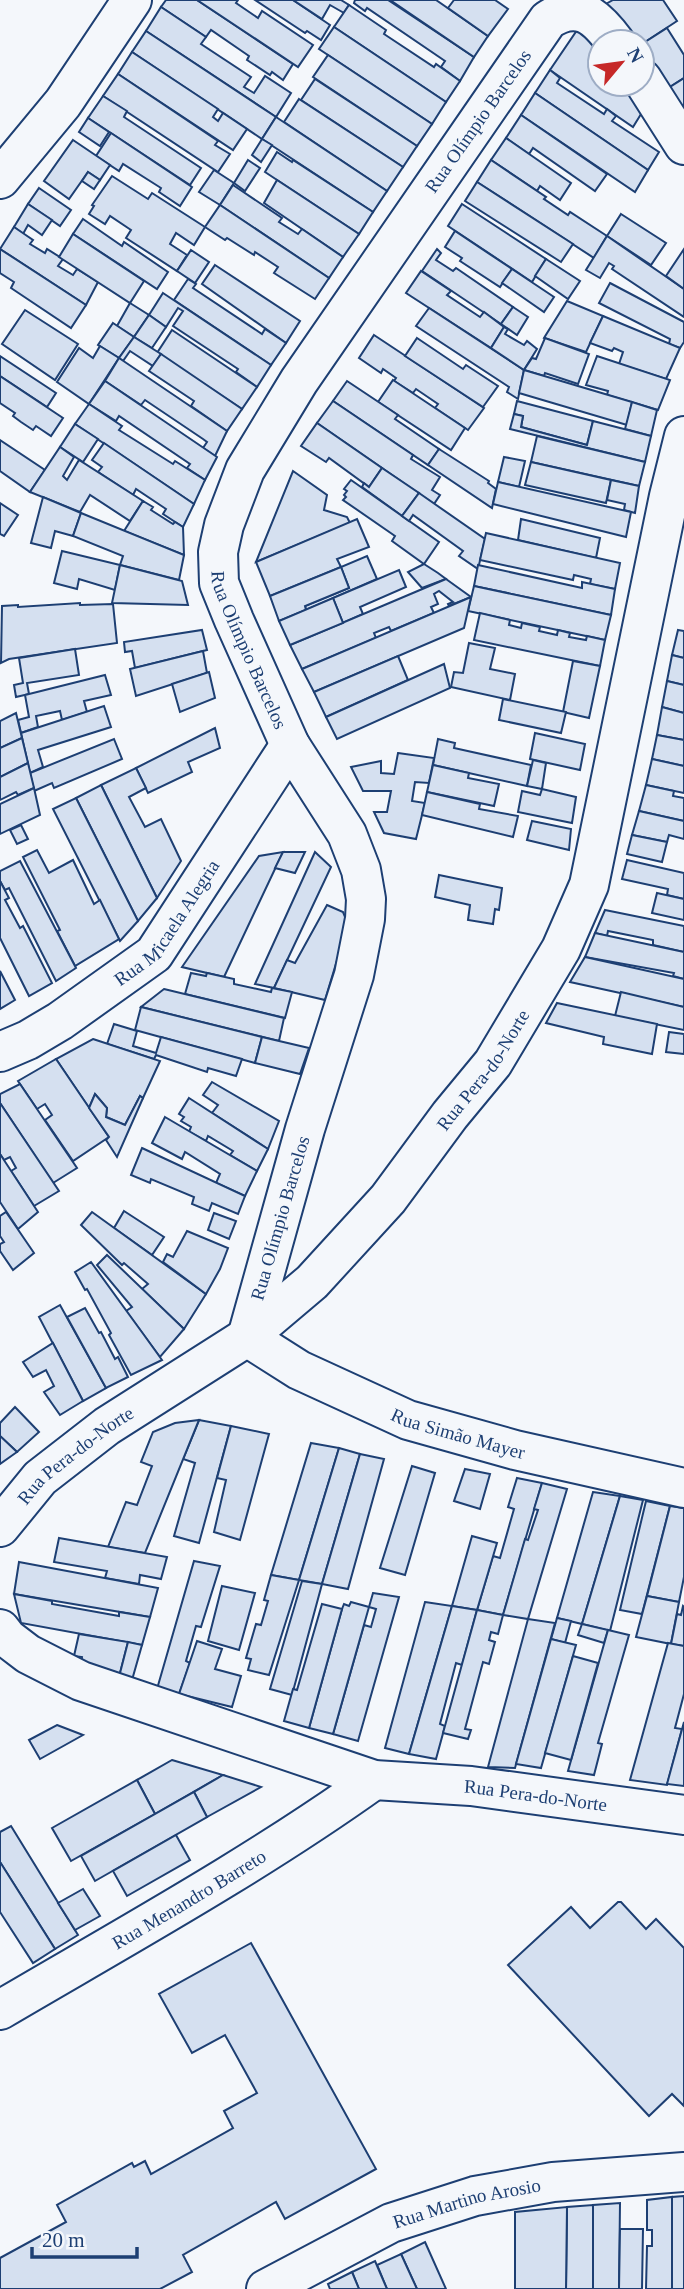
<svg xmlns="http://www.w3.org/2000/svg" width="684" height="2289" font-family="Georgia,serif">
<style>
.building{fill:#d5e0f0;stroke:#1d3f73;stroke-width:2}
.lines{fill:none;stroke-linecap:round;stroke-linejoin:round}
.minor-casing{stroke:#1d3f73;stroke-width:42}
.minor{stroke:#f4f7fb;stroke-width:38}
.labels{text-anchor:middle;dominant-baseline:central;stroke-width:5;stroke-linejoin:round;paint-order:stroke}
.street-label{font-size:19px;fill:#1d3f73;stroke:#f4f7fb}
</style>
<rect width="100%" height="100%" fill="#f4f7fb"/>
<g class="building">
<polygon points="166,0 197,0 293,64 283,80 272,72 270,75 247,60 249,56 211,30 206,37 161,7"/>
<polygon points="197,0 238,0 236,3 258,18 262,11 313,45 298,67"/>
<polygon points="255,0 293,0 330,25 321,40 307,31 305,33"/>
<polygon points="293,0 341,0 349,5 344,13 330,5 322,19"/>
<polygon points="355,0 388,0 474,57 460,81 441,67 445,61 367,8 365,11 354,3"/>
<polygon points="390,0 436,0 488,36 474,57"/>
<polygon points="454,0 495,0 508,9 488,36 448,8"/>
<polygon points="613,0 663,0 677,21 642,44 642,42 629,42 604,5"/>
<polygon points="349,5 386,30 384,34 434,67 436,64 460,81 446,102 334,27"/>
<polygon points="161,7 206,37 201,44 251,77 244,87 254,93 265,76 291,93 276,117 146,31"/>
<polygon points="586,17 600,54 590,69 600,77 600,84 610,84 614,87 616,84 625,84 646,106 633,127 550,70"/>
<polygon points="334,27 446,102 432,124 319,49"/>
<polygon points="667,28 684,55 684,78 662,92 642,61 642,44"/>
<polygon points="146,31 276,117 262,139 132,52"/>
<polygon points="132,52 218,109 213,117 218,121 223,113 247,129 233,150 118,74"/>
<polygon points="328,55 432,124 417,146 313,77"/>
<polygon points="550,70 560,78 557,83 604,114 607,109 616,116 612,121 659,152 648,170 535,93"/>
<polygon points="118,74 218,141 215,145 230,154 218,172 103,96"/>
<polygon points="684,78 684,109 677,114 662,92"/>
<polygon points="315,79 417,146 403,167 301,100"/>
<polygon points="535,93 648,170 635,192 521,115"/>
<polygon points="103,96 127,111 124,117 201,168 190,185 88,118"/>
<polygon points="299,99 403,167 387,191 284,122"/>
<polygon points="521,115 607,174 595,191 533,148 529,154 506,138"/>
<polygon points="276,117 387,191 373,212 262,139"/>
<polygon points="88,118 109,132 100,146 79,132"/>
<polygon points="111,133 192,187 180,206 159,192 161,188 123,164 119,171 96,156"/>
<polygon points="506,138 571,183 560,200 540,186 537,191 491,160"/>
<polygon points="262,139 272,145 261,162 252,155"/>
<polygon points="73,140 110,165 100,180 88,172 69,199 44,181"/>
<polygon points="277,152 292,162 293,160 373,212 359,234 265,172"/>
<polygon points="248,160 260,168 245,191 234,183"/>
<polygon points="491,160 546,197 544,199 568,215 570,212 607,236 594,258 477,182"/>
<polygon points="214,170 234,183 220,205 199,192"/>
<polygon points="88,172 100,180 94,189 82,181"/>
<polygon points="112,176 148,199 152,193 205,227 194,245 176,233 170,244 187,255 177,271 126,238 131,230 110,216 105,224 89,214 94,206 92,205"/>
<polygon points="277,180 359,234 343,257 264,203"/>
<polygon points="477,182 573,244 561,262 465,201"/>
<polygon points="233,185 282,218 279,222 298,234 302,229 343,257 329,278 220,205"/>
<polygon points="39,188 71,210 60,226 28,204"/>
<polygon points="28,204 52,220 42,235 28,225 23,234 14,227"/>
<polygon points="462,204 546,259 532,282 448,226"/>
<polygon points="220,205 329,278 315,299 274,273 278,267 255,252 254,255 227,238 225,240 205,227"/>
<polygon points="621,214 666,243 651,265 607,236"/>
<polygon points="83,219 122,246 124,242 168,272 157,289 73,234"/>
<polygon points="14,227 33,240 30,244 45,253 47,249 63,259 58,266 73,275 77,269 98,282 86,305 0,249"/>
<polygon points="455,231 512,269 500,287 460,261 462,258 445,247"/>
<polygon points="73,234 144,281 130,303 59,257"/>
<polygon points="607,236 684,289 684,317 612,269 614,266 609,263 600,278 586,270"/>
<polygon points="0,249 86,305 71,328 11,288 14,282 0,273"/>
<polygon points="437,249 441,253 436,260 453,271 456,268 513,307 501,324 422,271"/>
<polygon points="684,249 684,289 666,276"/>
<polygon points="191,250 209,262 195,283 177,271"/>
<polygon points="546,259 580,281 568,299 535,276"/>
<polygon points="215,265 300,321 286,343 202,284"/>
<polygon points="512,269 554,297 544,312 502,283"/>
<polygon points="421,271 451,291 447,295 480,317 484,312 504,327 491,348 406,293"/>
<polygon points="188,279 196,284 193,288 262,334 265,329 286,343 271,365 174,300"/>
<polygon points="610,283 684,322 684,342 680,348 669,344 670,339 599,303"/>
<polygon points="163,293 271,365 257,387 236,372 238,369 173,326 183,311 178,308 166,327 149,315"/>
<polygon points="567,301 603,316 586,352 544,338"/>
<polygon points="130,303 149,315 134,337 117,326"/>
<polygon points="513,307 528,317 517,335 501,324"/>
<polygon points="429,308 524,370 518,399 507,392 509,387 416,326"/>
<polygon points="25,310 78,344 55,380 2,344"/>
<polygon points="149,315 166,327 152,348 134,337"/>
<polygon points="603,316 680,348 666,379 619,364 623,352 614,348 612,351 590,343"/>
<polygon points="113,323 134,337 119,358 98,345"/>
<polygon points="504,327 508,329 505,334 524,345 527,341 537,349 524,370 491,348"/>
<polygon points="172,330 257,387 242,409 157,353"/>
<polygon points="374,335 484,408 468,430 435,408 438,404 416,389 413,393 394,381 396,378 383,369 381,373 359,358"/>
<polygon points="134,337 161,354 153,366 130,351 123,361 119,358"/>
<polygon points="417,338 463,369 466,365 498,386 483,407 405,356"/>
<polygon points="545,338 589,354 578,384 545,373 544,376 524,370 532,358 536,359"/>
<polygon points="100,346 119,358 89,404 57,382 79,348 93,358"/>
<polygon points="161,354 242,409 227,431 191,406 194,401 149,371"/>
<polygon points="0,356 56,393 47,407 0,376"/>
<polygon points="597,356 670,380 658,410 607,395 608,391 586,385"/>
<polygon points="119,358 227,431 215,456 203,448 207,442 203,439 145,400 141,405 105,381"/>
<polygon points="524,370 632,402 627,425 519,393"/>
<polygon points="0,376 63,418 51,436 36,426 33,430 21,422 13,416 15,413 0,403"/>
<polygon points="393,380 465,428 451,450 378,402"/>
<polygon points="105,381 217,457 205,480 187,468 190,464 119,416 116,421 89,404"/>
<polygon points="347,381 398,415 395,419 439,449 428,465 333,401"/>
<polygon points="333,401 413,455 411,459 440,477 432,490 440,495 434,504 317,423"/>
<polygon points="517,401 593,421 587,445 521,427 523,416 514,414"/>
<polygon points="632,402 657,410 651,436 625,429"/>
<polygon points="89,404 122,426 119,430 173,464 175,461 205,480 194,504 75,424"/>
<polygon points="514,414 523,416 521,427 587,445 593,421 651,436 645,462 510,429"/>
<polygon points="317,423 382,468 369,487 329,458 326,462 301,446"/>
<polygon points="75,424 98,439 83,462 60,447"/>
<polygon points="537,436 645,462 639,486 531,462"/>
<polygon points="0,440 45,470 30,492 0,471"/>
<polygon points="104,443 194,504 183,527 163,514 166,509 136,489 133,495 98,472 102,467 92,460"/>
<polygon points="60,447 74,457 63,476 67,480 79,460 143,501 130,521 90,495 80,512 30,492"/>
<polygon points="439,449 489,481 488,483 496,489 492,508 428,465"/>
<polygon points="504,457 525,461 519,487 498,482"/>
<polygon points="531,462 611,480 606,503 525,485"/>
<polygon points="382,468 419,493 402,516 362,487 364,483 369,487"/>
<polygon points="293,471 327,495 324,510 347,517 350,523 256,562"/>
<polygon points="351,480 439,542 424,564 392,541 395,536 343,500 346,497 344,495 347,491 344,489"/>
<polygon points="611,480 639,486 635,513 624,510 625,504 607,500"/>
<polygon points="498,482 631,512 626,537 493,504"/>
<polygon points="419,493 485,539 478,569 459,556 463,551 413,515 409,521 402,516"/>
<polygon points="43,497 81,513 73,536 55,531 51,548 31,543"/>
<polygon points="143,501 153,507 151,510 173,524 175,522 183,527 184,555 124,531"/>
<polygon points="0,503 18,515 4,536 0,534"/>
<polygon points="81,513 184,555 179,580 120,565 123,556 73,536"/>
<polygon points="357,519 369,547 337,559 341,567 270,596 256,562"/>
<polygon points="521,519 600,538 596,558 518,540"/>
<polygon points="486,533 620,563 615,589 590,584 591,579 574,575 573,580 480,560"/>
<polygon points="62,551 120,565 115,590 79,579 77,589 54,583"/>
<polygon points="367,556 377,579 306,610 305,606 349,588 341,567"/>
<polygon points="424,564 438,573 446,579 422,588 408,572"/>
<polygon points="120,565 182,581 188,605 112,603"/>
<polygon points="478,565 582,588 582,582 615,589 611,615 474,586"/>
<polygon points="341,567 349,588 305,606 306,610 279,621 270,596"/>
<polygon points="399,570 406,587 360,607 363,614 343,623 333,598"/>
<polygon points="446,579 471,597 449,606 448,604 453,602 439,591 434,594 438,604 431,607 434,613 391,631 389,627 374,633 376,638 302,669 290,645"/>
<polygon points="474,586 611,615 605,640 468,611"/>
<polygon points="471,597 464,628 314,692 302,669"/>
<polygon points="333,598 343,623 290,645 279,621"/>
<polygon points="80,603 80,605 113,604 117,643 9,659 1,663 2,606 18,605 18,607"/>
<polygon points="480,613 510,620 509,625 521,628 522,623 540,627 539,631 557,635 558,630 570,633 569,637 586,640 587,636 605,640 600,666 474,640"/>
<polygon points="202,630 207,650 135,668 132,651 125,652 124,642"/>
<polygon points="678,630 684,631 684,658 672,655"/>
<polygon points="469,643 495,648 490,669 515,674 510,700 451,687 454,672 463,673"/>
<polygon points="75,649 79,675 27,683 29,694 16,697 14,685 23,683 19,658"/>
<polygon points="203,651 207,673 136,696 130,669"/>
<polygon points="672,655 684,658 684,685 667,681"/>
<polygon points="398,656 408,680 326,717 314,692"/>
<polygon points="573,661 600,666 589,718 563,712"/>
<polygon points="444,664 450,688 337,739 326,717"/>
<polygon points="209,672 215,698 180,712 172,684"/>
<polygon points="105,675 111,695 84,701 87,712 62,720 60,711 36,716 38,727 21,733 18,720 29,717 25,695"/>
<polygon points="667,681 684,685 684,713 662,707"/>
<polygon points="503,699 566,712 561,733 499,720"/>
<polygon points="104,706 111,727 38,750 43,767 30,773 21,733"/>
<polygon points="662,707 684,713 684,740 657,735"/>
<polygon points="16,713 22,738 0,748 0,721"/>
<polygon points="215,728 220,748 188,762 192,772 148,793 136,768"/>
<polygon points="535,733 585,744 580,770 530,759"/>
<polygon points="657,735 684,740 684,766 652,759"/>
<polygon points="22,738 28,763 0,777 0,748"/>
<polygon points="114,739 122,759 54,788 52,783 34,791 30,773"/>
<polygon points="438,739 455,743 454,748 531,765 527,786 433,765"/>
<polygon points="398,753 434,758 429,783 415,782 412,801 425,803 416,839 384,833 374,812 387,812 391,791 363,791 351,767 381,761 381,773 394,774"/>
<polygon points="652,759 684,766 684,793 646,785"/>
<polygon points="533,760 546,763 542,789 527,786"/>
<polygon points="28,763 34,788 18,795 16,792 0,800 0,777"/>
<polygon points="433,765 469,773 468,778 499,784 494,806 427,792"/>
<polygon points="136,768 146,788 129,797 145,827 161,819 181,861 157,898 101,785"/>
<polygon points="101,785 157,898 138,921 76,798"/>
<polygon points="646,785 674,791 673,796 684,798 684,821 639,811"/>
<polygon points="34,788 40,815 0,834 0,804"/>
<polygon points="542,789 576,797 572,823 518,812 522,791 540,795"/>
<polygon points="427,792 480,804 479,809 518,816 513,837 422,815"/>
<polygon points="76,798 138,921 120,941 53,809"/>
<polygon points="639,811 684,821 684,839 669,835 667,842 632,835"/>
<polygon points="532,821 571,829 569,850 527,840"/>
<polygon points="21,825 28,839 17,844 10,830"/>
<polygon points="632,835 667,842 662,862 627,854"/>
<polygon points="37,850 49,873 73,860 94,904 100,900 119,939 75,966 57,931 60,930 23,857"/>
<polygon points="283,852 224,977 182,967 259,856"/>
<polygon points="283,852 305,852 295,873 275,868"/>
<polygon points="315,852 331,867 274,988 255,984"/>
<polygon points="627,860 684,873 684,899 667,895 668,889 622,879"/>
<polygon points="20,861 76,968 56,981 9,888 5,890 0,881 0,871"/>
<polygon points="439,875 502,888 499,910 495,909 493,924 468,920 470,905 435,897"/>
<polygon points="0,881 9,898 5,900 20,928 23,926 52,983 29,996 0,938"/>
<polygon points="657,893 684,899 684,920 652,913"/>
<polygon points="327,905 343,912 348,924 325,1000 274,988 287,960 295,963"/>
<polygon points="605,910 684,926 684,952 653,945 653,940 608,931 607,936 595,933"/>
<polygon points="595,933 684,952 684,979 673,976 674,973 585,957"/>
<polygon points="585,957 684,979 684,1007 570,982"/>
<polygon points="0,971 15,1000 0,1009"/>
<polygon points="191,973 206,976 207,973 234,979 234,984 271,992 272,988 292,992 285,1018 185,994"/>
<polygon points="164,989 284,1018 279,1041 141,1007"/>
<polygon points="621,992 684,1007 684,1030 615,1016"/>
<polygon points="557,1003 657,1024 652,1054 603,1044 604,1037 546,1023"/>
<polygon points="141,1007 262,1037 255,1063 135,1030"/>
<polygon points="114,1024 137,1031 133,1046 156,1053 161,1037 242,1059 236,1076 208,1068 207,1072 156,1055 154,1059 107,1044"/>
<polygon points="669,1032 684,1034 684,1054 666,1052"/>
<polygon points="262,1037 309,1048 300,1074 255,1063"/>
<polygon points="93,1039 160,1061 143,1098 140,1096 125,1125 106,1117 107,1108 95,1094 89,1108 56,1059"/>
<polygon points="56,1059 109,1137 73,1161 45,1120 52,1115 45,1104 37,1109 18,1081"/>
<polygon points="212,1082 279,1121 268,1149 212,1113 218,1105 203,1095"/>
<polygon points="20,1084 77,1168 53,1183 0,1103 0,1094"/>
<polygon points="95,1094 107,1108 106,1117 125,1125 140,1096 143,1098 117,1157 106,1140 109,1137 89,1108"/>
<polygon points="189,1098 268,1149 257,1171 230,1155 233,1151 208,1136 206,1141 189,1132 191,1127 181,1121 184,1117 179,1114"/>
<polygon points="0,1103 59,1191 34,1206 11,1171 16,1168 10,1157 4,1160 0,1154"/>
<polygon points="165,1117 257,1171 245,1196 216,1183 220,1174 185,1152 182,1159 152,1143"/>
<polygon points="142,1148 245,1196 238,1214 212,1203 209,1211 192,1204 194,1197 151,1179 150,1183 131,1175"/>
<polygon points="0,1154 38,1212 18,1229 0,1202"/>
<polygon points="124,1211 164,1237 152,1255 114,1228"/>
<polygon points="6,1212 34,1253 13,1270 0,1251 0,1244 4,1242 0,1236 0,1216"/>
<polygon points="92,1212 206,1294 184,1329 142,1289 148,1284 124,1263 122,1265 81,1225"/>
<polygon points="214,1213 236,1221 229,1239 208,1230"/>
<polygon points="187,1231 228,1248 220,1269 206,1294 163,1262 167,1254 173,1257"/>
<polygon points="107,1255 184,1329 160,1357 126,1311 132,1307 97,1265"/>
<polygon points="91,1262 144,1335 162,1360 131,1375 109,1335 111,1333 87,1289 85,1290 75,1272"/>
<polygon points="60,1305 106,1388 83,1401 39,1317"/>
<polygon points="85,1308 99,1333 101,1332 115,1359 118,1357 128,1377 106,1388 67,1317"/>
<polygon points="53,1343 83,1401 60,1415 44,1392 54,1386 46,1370 33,1377 23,1362"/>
<polygon points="15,1407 39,1432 17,1452 0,1436 0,1423"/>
<polygon points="199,1420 231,1426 199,1543 174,1536 195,1463 183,1459"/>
<polygon points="199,1420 145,1553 108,1547 126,1502 137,1505 152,1466 141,1462 153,1432 175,1423"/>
<polygon points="231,1426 269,1434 240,1540 214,1532 226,1480 217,1478"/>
<polygon points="0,1436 17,1452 0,1464"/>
<polygon points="311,1443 339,1448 299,1580 271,1575"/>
<polygon points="339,1448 360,1454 322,1584 299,1580"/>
<polygon points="360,1454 384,1459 348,1589 322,1584"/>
<polygon points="412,1466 435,1473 405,1575 380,1568"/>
<polygon points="465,1469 490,1474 480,1509 454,1501"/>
<polygon points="517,1478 542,1483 503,1615 477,1610 493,1556 500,1558 514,1509 508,1507"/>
<polygon points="542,1483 567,1489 528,1619 503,1615 525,1539 528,1540 538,1510 534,1509"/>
<polygon points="593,1492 620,1496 582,1624 557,1618"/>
<polygon points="620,1496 643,1500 610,1631 582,1624"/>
<polygon points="646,1501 670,1506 642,1614 620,1610"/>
<polygon points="670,1506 684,1508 684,1577 679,1602 647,1596"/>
<polygon points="472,1536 497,1543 477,1610 452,1606"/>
<polygon points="59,1538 167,1557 161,1579 140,1575 139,1584 105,1578 107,1571 54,1562"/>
<polygon points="194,1561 220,1566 201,1627 196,1626 186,1661 190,1663 179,1694 157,1689"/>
<polygon points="19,1562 158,1588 150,1617 14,1594"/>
<polygon points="271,1575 299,1580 269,1675 248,1670 251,1659 246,1658 256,1624 261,1625 268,1601 264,1600"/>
<polygon points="302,1581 322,1584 292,1695 270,1689"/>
<polygon points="222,1586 255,1593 239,1650 208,1641"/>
<polygon points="373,1593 399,1597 358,1741 333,1734 364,1625 371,1627 376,1609 369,1607"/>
<polygon points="14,1594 52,1601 52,1604 119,1616 119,1612 150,1617 142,1645 21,1623"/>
<polygon points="647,1596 679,1602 671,1644 636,1637"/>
<polygon points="351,1602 369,1607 333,1734 309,1728 342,1609 344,1604 349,1606"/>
<polygon points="425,1602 452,1606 409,1754 385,1748"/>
<polygon points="322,1604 342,1609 309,1728 284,1721 293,1689 297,1690"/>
<polygon points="452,1606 477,1610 462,1665 456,1663 440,1724 445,1726 436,1759 409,1754"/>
<polygon points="683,1606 684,1607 684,1646 671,1644 677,1614 681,1615"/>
<polygon points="477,1610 503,1615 498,1634 491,1632 489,1640 495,1642 489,1664 483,1662 465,1729 471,1730 468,1739 443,1733"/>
<polygon points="557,1618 571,1621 565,1643 551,1639"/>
<polygon points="528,1619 555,1623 515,1768 488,1767"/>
<polygon points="582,1624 608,1630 604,1643 578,1635"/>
<polygon points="608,1630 629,1635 598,1743 602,1744 594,1775 568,1771"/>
<polygon points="79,1634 128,1642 119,1677 81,1666 82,1657 74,1656"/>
<polygon points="551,1639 576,1645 541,1768 516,1764"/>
<polygon points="197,1641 222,1649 215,1669 241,1676 232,1707 179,1694"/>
<polygon points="128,1642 142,1645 132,1680 119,1677"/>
<polygon points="668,1643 684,1646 684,1694 675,1728 682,1729 667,1785 630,1780"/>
<polygon points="573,1656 598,1663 571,1760 545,1753"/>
<polygon points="684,1722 684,1786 667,1784"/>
<polygon points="57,1725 83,1735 40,1759 29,1740"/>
<polygon points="172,1760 223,1775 155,1814 137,1780"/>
<polygon points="223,1775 261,1787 207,1817 194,1792"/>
<polygon points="137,1780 155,1814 71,1861 52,1828"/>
<polygon points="194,1792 207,1817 95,1881 81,1856"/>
<polygon points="11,1826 78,1935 55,1949 0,1862 0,1832"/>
<polygon points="176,1835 190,1860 127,1896 113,1871"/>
<polygon points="0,1862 55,1949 33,1963 0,1912"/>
<polygon points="83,1889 100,1916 75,1930 58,1903"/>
<polygon points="618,1902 621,1902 646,1929 656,1919 684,1948 684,2106 672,2094 649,2116 508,1965 571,1907 590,1928"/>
<polygon points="251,1943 376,2169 285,2219 276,2202 183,2255 192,2272 160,2289 0,2289 0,2258 66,2222 57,2205 132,2163 134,2167 145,2161 151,2174 233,2128 224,2111 257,2093 225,2035 192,2053 159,1994"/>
<polygon points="684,2196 684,2289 672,2289 672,2197"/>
<polygon points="672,2197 672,2289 646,2289 647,2246 652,2246 652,2230 647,2230 647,2200"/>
<polygon points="620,2203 619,2289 593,2289 593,2205"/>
<polygon points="593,2205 593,2289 566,2289 567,2207"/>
<polygon points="567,2207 566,2289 515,2289 515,2212"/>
<polygon points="620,2229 643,2229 642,2289 619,2289"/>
<polygon points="425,2242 446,2289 417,2289 401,2254"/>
<polygon points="401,2254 417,2289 387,2289 377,2265"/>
<polygon points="375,2261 387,2289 359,2289 352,2272"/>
<polygon points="352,2272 359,2289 330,2289 328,2284"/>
</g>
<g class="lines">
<g class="minor-casing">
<g id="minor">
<path id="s1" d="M615,42C596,16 578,0 548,20L299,381L245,470L224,525L218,552L219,583L234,620L290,745L347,834L361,870L366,899L365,919L354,975L305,1129L247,1337L299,1370L408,1420L515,1450L684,1488"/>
<polyline points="642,79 684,145"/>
<polyline points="0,179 63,103 132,0"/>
<path id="s2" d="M0,1052L28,1040L60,1021L154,954L290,745"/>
<path id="s3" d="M0,1527L40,1478L107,1426L247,1337L312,1282L388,1199L450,1115L493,1063L561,949L589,885L669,496L684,436"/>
<path id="s4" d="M0,1629L7,1638L28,1654L81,1681L374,1780L471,1786L684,1815"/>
<path id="s5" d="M0,2010C126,1936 255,1865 374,1780"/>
<path id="s6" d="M266,2289L391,2223L475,2196L553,2182L684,2172"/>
</g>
</g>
<use href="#minor" class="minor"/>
</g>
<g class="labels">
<g class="street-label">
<text transform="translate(478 121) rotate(-55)">Rua Olímpio Barcelos</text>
<text stroke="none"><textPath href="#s1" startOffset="814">Rua Olímpio Barcelos</textPath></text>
<text stroke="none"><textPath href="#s2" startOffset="215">Rua Micaela Alegria</textPath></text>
<text stroke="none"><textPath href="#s3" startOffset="672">Rua Pera-do-Norte</textPath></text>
<text transform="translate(280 1218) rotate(-74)">Rua Olímpio Barcelos</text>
<text stroke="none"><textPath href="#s1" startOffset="1780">Rua Simão Mayer</textPath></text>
<text stroke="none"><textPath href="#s3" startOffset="105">Rua Pera-do-Norte</textPath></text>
<text stroke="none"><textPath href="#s4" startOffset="569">Rua Pera-do-Norte</textPath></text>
<text stroke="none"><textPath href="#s5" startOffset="219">Rua Menandro Barreto</textPath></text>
<text stroke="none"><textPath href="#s6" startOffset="220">Rua Martino Arosio</textPath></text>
</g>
</g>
<g transform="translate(621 63) rotate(61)"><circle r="33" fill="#f4f7fb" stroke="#9eadc5" stroke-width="2"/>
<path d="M0-5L12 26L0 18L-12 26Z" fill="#c62828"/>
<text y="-10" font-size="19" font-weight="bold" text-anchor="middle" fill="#1d3f73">N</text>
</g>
<path d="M32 2247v10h105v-10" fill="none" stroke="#1d3f73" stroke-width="3.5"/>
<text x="42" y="2247" font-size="21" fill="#1d3f73" stroke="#f4f7fb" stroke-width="5" paint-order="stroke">20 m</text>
</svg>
